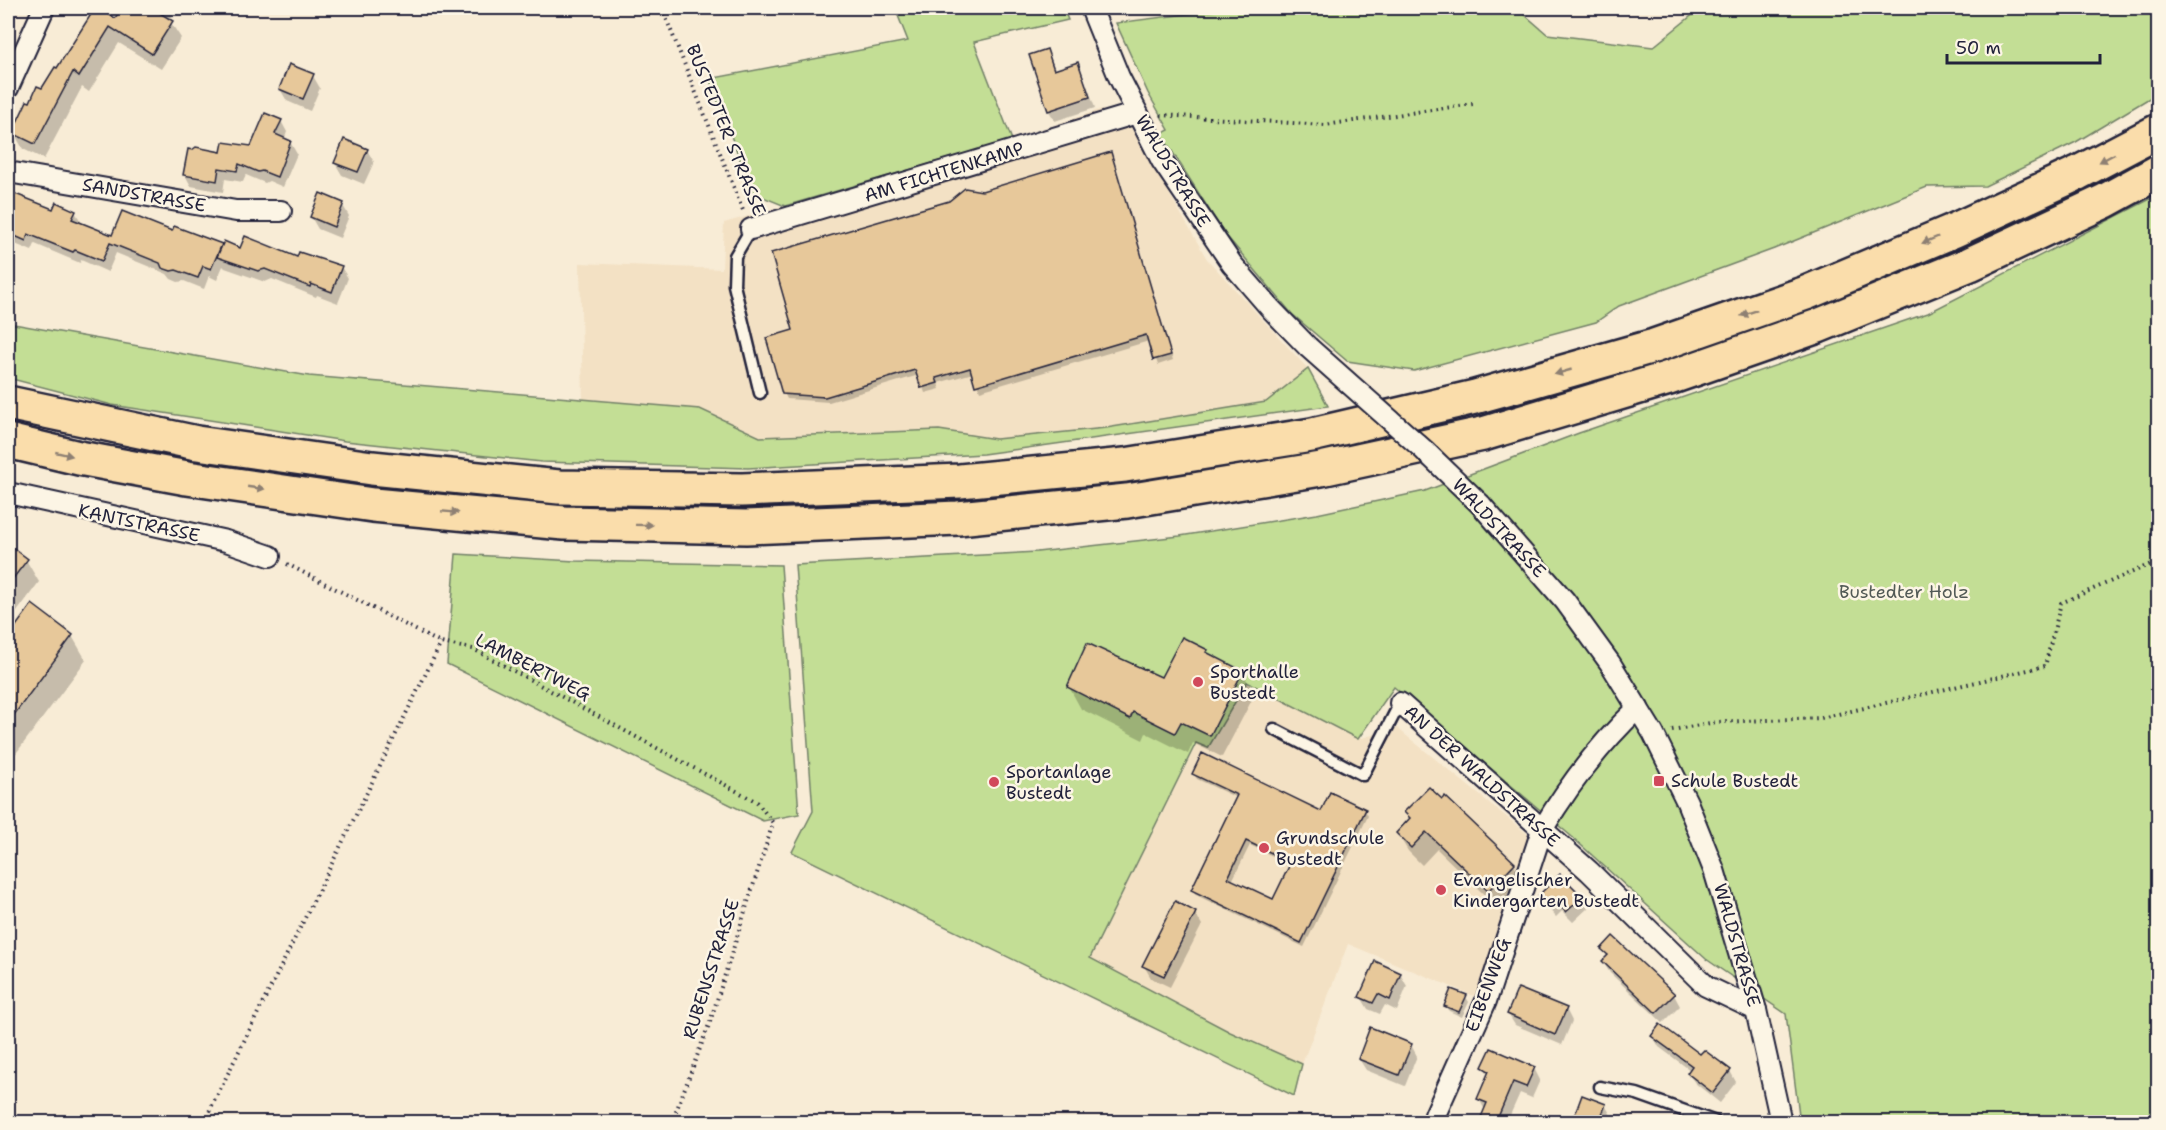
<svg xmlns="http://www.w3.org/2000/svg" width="2166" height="1130" font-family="'Shantell Sans',sans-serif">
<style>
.built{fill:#f3e1c4}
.green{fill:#c3de95;stroke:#728068;stroke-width:1.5}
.shadow{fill:#0003;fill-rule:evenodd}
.building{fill:#e7c89a;stroke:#22223b;stroke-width:1.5;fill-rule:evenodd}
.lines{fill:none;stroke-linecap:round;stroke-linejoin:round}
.lane-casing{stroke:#22223b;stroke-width:15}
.street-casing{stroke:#22223b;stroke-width:24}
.highway-casing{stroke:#22223b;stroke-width:38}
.path{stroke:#22223b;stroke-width:4;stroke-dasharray:1.5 4.5;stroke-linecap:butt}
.lane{stroke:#fcf5e5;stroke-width:10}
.street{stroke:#fcf5e5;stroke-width:20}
.highway{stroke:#faddab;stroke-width:33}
.street-bridge-casing{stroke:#22223b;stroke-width:24;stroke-linecap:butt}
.street-bridge{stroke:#fcf5e5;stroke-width:20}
.oneway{fill:#8e8073}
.poi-dot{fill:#d1495b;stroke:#fcf5e5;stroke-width:2}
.labels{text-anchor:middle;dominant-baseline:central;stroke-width:5;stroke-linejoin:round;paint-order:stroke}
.street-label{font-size:18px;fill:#22223b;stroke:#fcf5e5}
.park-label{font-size:18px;fill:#525a56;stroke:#fcf5e5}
.poi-label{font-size:18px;fill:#22223b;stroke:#fcf5e5;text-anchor:start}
</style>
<rect width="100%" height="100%" fill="#f8ecd6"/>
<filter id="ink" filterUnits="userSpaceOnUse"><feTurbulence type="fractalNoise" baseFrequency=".0167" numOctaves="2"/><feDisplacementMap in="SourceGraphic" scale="12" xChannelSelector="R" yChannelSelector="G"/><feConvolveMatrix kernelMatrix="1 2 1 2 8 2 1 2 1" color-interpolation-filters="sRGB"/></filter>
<g filter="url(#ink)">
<g class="built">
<polygon points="1101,109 1130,126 1207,259 1308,369 1266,402 1106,428 996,439 939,430 759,437 700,409 583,400 580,263 722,269 724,223 1012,140"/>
<polygon points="1247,682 1358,739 1397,728 1530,836 1479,998 1348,944 1302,1064 1230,1032 1090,959 1197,743 1208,748"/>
</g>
<g class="green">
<polygon points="895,8 1063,8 1068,20 974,42 1012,140 785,206 753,193 709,79 908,41"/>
<polygon points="1234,8 1517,8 1547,34 1653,47 1701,8 2158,8 2158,93 2076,142 1985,186 1927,187 1774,249 1619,306 1596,322 1414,371 1347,361 1292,314 1224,233 1161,134 1169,130 1148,93 1116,23"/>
<polygon points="2158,195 2158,1122 1800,1122 1786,1014 1706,959 1571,836 1394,687 1358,739 1247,682 1208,748 1196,743 1090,958 1230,1032 1302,1064 1294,1096 792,852 813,811 795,565 1037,552 1180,536 1317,514 1425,491 1579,433 1928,313"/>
<polygon points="8,323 309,376 700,409 760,437 939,430 996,439 1106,428 1266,402 1308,369 1328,406 983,454 748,468 542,462 345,441 112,405 8,378"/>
<polygon points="456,554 575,561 781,565 799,814 763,821 447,664"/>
</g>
<g class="shadow">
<polygon points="8,8 18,8 15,14 8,11"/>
<polygon points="96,8 116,20 124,8 177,8 169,20 181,38 161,69 119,43 89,92 82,87 44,159 23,149 14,133 30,104 57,70"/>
<polygon points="1047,51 1056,71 1077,64 1083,75 1095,108 1055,121 1049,111"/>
<polygon points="313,76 320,88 310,111 287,101 280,89"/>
<polygon points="281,121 287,132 284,140 290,142 297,154 283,187 269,181 265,183 246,175 243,182 225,179 223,192 191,186 185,175 222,154 252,148"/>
<polygon points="367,150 374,162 364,184 342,175 335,163"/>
<polygon points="1110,154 1173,360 1158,365 1149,341 980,391 973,373 938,383 940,389 925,393 919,375 829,402 787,399 784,393 795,331 982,192"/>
<polygon points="8,192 54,211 75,212 82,223 112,237 172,233 221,245 222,248 341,267 348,278 338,303 317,295 316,297 272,279 265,282 225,268 223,266 217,280 209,276 204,289 184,281 178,282 171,279 167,274 116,253 108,272 81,260 80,263 35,244 32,251 8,241"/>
<polygon points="342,204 349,216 340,238 318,229 311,217"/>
<polygon points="8,545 26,560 39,582 8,624"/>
<polygon points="32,606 72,636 86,660 14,756 8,751 8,639"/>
<polygon points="1207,651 1210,655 1242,672 1255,694 1222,757 1193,743 1188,754 1146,733 1143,740 1081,709 1069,687 1162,679"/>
<path d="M1194,774L1322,813L1365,810L1368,816L1304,947L1196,895L1193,890L1237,798L1197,779ZM1250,845L1291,865L1273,901L1232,881Z"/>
<polygon points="1406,813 1514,864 1524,882 1499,909 1437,849 1422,865 1408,851 1397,833 1410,820"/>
<polygon points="1540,896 1581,897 1588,908 1573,922 1562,911 1556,917 1546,906"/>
<polygon points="1195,913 1202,925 1170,987 1151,978 1144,966"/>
<polygon points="1603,949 1674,995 1680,1006 1663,1023 1610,973 1603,962 1607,957"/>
<polygon points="1400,974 1407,986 1397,1011 1385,1005 1380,1014 1368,1009 1361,997"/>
<polygon points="1466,997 1469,1002 1462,1017 1449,1011 1445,1006"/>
<polygon points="1566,1009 1572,1021 1562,1045 1515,1025 1508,1014"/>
<polygon points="1653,1036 1701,1056 1730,1071 1736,1082 1720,1103 1695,1083 1688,1073 1690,1070 1659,1047"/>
<polygon points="1411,1045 1417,1056 1405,1086 1366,1070 1359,1059"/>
<polygon points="1484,1067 1534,1068 1540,1080 1532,1098 1520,1093 1507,1122 1481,1122 1485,1110 1479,1099 1489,1076"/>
<polygon points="1583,1097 1605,1105 1612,1117 1611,1122 1574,1122"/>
</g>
<g class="building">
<polygon points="95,8 98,8 115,18 122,8 152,8 173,21 152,54 110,27 79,77 73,72 35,144 12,133 27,101 30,102 37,86 42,88 55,67 57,68"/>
<polygon points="1047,49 1054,70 1078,62 1090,97 1048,111 1029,55"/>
<polygon points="289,64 314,74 303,99 279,89"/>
<polygon points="265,113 282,120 275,134 291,141 277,177 262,171 258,172 239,164 237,171 219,168 217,181 183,175 188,149 192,150 196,147 221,152 223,142 251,146"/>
<polygon points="344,139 368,149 358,172 334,163"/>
<polygon points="1111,152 1171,355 1153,360 1146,335 975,386 970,368 936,378 938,383 921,388 915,370 825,397 782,394 766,338 793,330 771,253 949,201 965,188 982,191"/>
<polygon points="8,191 53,209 56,202 76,211 72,219 112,235 122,211 172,231 174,226 222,244 211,269 203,266 198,278 176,270 171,271 162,268 160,263 110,243 102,261 75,250 73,252 28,234 26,241 8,233"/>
<polygon points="320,193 344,203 334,227 310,217"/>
<polygon points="245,236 297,257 299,252 342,266 332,292 311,284 310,287 265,269 258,271 217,257 224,241 240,248"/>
<polygon points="8,544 28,559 8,585"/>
<polygon points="32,604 73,635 8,723 8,637"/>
<polygon points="1182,637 1208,650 1206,652 1243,671 1210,736 1181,722 1175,733 1133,712 1130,719 1067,687 1087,643 1161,677"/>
<path d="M1202,753L1321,811L1330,792L1366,809L1301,943L1191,890L1237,795L1192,774ZM1246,841L1291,862L1273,899L1228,878Z"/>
<polygon points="1429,787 1442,799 1445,796 1515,863 1488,891 1426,832 1411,848 1396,833 1410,818 1404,812"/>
<polygon points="1560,874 1583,897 1566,912 1555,901 1549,907 1538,896"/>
<polygon points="1175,901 1196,912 1164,976 1142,966"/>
<polygon points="1613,936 1675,994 1656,1013 1602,961 1608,955 1601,949"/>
<polygon points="1375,961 1401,973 1390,1000 1378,994 1373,1003 1359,997"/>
<polygon points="1518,988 1567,1008 1555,1035 1507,1014"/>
<polygon points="1451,989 1467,995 1459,1012 1444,1006"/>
<polygon points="1660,1024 1700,1054 1704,1050 1731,1070 1713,1093 1687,1073 1692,1066 1651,1036"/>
<polygon points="1370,1027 1412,1044 1399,1075 1358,1059"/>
<polygon points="1491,1048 1535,1067 1526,1087 1513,1082 1496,1122 1479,1122 1487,1103 1477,1099 1489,1071 1482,1067"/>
<polygon points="1582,1095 1606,1104 1599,1122 1572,1122"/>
</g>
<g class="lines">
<g class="lane-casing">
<g id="lane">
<polyline points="751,229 735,256 734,285 760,393"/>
<polyline points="1274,729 1363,775 1400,703"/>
<polyline points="1600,1087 1637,1094 1716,1122"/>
</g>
</g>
<g class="street-casing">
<g id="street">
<polyline points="1091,8 1119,77 1162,161 1232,264 1271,309 1308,347"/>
<polyline points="8,88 44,8"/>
<polyline points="8,172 236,211 281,211"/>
<polyline points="751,229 1137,113"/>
<polyline points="8,493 226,541 270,556"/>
<polyline points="1481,505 1565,601 1610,663 1653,733 1687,802 1714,870 1756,1010 1781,1122"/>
<polyline points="1400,703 1589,871 1706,986 1756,1010"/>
<path d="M1435,1115L1486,1001L1542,830C1568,786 1601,743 1638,708"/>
</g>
</g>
<g class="highway-casing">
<g id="highway">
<polyline points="8,403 197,443 372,468 559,487 742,490 960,481 1125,465 1312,435 1475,397 1654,346 1806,293 1955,230 2078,173 2158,131"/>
<polyline points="8,441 79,458 187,478 373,505 564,523 746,527 958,518 1127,501 1321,469 1483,434 1669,378 1818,326 1970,264 2105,201 2158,172"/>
</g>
</g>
<g class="path">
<polyline points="662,8 744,213"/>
<polyline points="1161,115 1325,125 1473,104"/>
<polyline points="287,564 441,643 473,649 757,802 773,823 710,1022 672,1122"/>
<polyline points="1672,730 1716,722 1821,718 2045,666 2061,603 2158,561"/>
<polyline points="204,1122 441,643"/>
</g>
<use href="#lane" class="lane"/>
<use href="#street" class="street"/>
<use href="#highway" class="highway"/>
<g class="street-bridge-casing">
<polyline id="street-bridge" points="1308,347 1424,450 1481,505"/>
</g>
<use href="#street-bridge" class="street-bridge"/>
</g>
<defs><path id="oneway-solid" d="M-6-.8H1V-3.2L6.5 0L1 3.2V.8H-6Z" transform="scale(1.5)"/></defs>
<g class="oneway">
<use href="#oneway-solid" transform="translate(2107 158) rotate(152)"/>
<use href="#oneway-solid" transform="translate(1930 240) rotate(157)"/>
<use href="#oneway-solid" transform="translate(1749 313) rotate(161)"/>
<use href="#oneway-solid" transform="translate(1563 372) rotate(164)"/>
<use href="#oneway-solid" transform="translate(64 454) rotate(13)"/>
<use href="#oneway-solid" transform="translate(256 488) rotate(8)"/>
<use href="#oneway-solid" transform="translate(450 512) rotate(5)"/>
<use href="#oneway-solid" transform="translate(644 525) rotate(1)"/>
</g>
</g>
<g class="poi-dot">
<circle cx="1198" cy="682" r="6"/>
<rect x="1653" y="775" width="12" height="12" rx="3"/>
<circle cx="994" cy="782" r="6"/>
<circle cx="1264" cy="848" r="6"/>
<circle cx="1441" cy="890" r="6"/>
</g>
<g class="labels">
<g class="street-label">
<text transform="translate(726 130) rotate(68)">BUSTEDTER STRASSE</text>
<text transform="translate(1173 171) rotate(59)">WALDSTRASSE</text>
<text transform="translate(944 172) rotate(-17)">AM FICHTENKAMP</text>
<text transform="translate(144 195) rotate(10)">SANDSTRASSE</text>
<text transform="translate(139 523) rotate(12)">KANTSTRASSE</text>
<text transform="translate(1499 528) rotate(47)">WALDSTRASSE</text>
<text transform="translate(533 667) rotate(27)">LAMBERTWEG</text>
<text transform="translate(1482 776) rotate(42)">AN DER WALDSTRASSE</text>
<text transform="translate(1737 945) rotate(74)">WALDSTRASSE</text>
<text transform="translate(711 969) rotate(-72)">RUBENSSTRASSE</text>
<text transform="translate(1488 985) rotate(-70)">EIBENWEG</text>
</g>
<g class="park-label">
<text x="1904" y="592">Bustedter Holz</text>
</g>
<g class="poi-label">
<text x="1210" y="672">Sporthalle<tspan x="1210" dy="21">Bustedt</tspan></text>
<text x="1006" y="772">Sportanlage<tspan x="1006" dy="21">Bustedt</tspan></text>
<text x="1671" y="781">Schule Bustedt</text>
<text x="1276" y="838">Grundschule<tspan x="1276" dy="21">Bustedt</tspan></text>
<text x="1453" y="880">Evangelischer<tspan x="1453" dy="21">Kindergarten Bustedt</tspan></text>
</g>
</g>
<rect width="2166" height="1130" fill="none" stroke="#fcf5e5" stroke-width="30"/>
<rect x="15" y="15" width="2136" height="1100" fill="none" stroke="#22223b" stroke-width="2" filter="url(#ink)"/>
<path d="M1947 54v9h153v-9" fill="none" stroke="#22223b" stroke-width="3"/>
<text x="1956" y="54" font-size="18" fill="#22223b" stroke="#fcf5e5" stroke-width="4.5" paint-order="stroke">50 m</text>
</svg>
